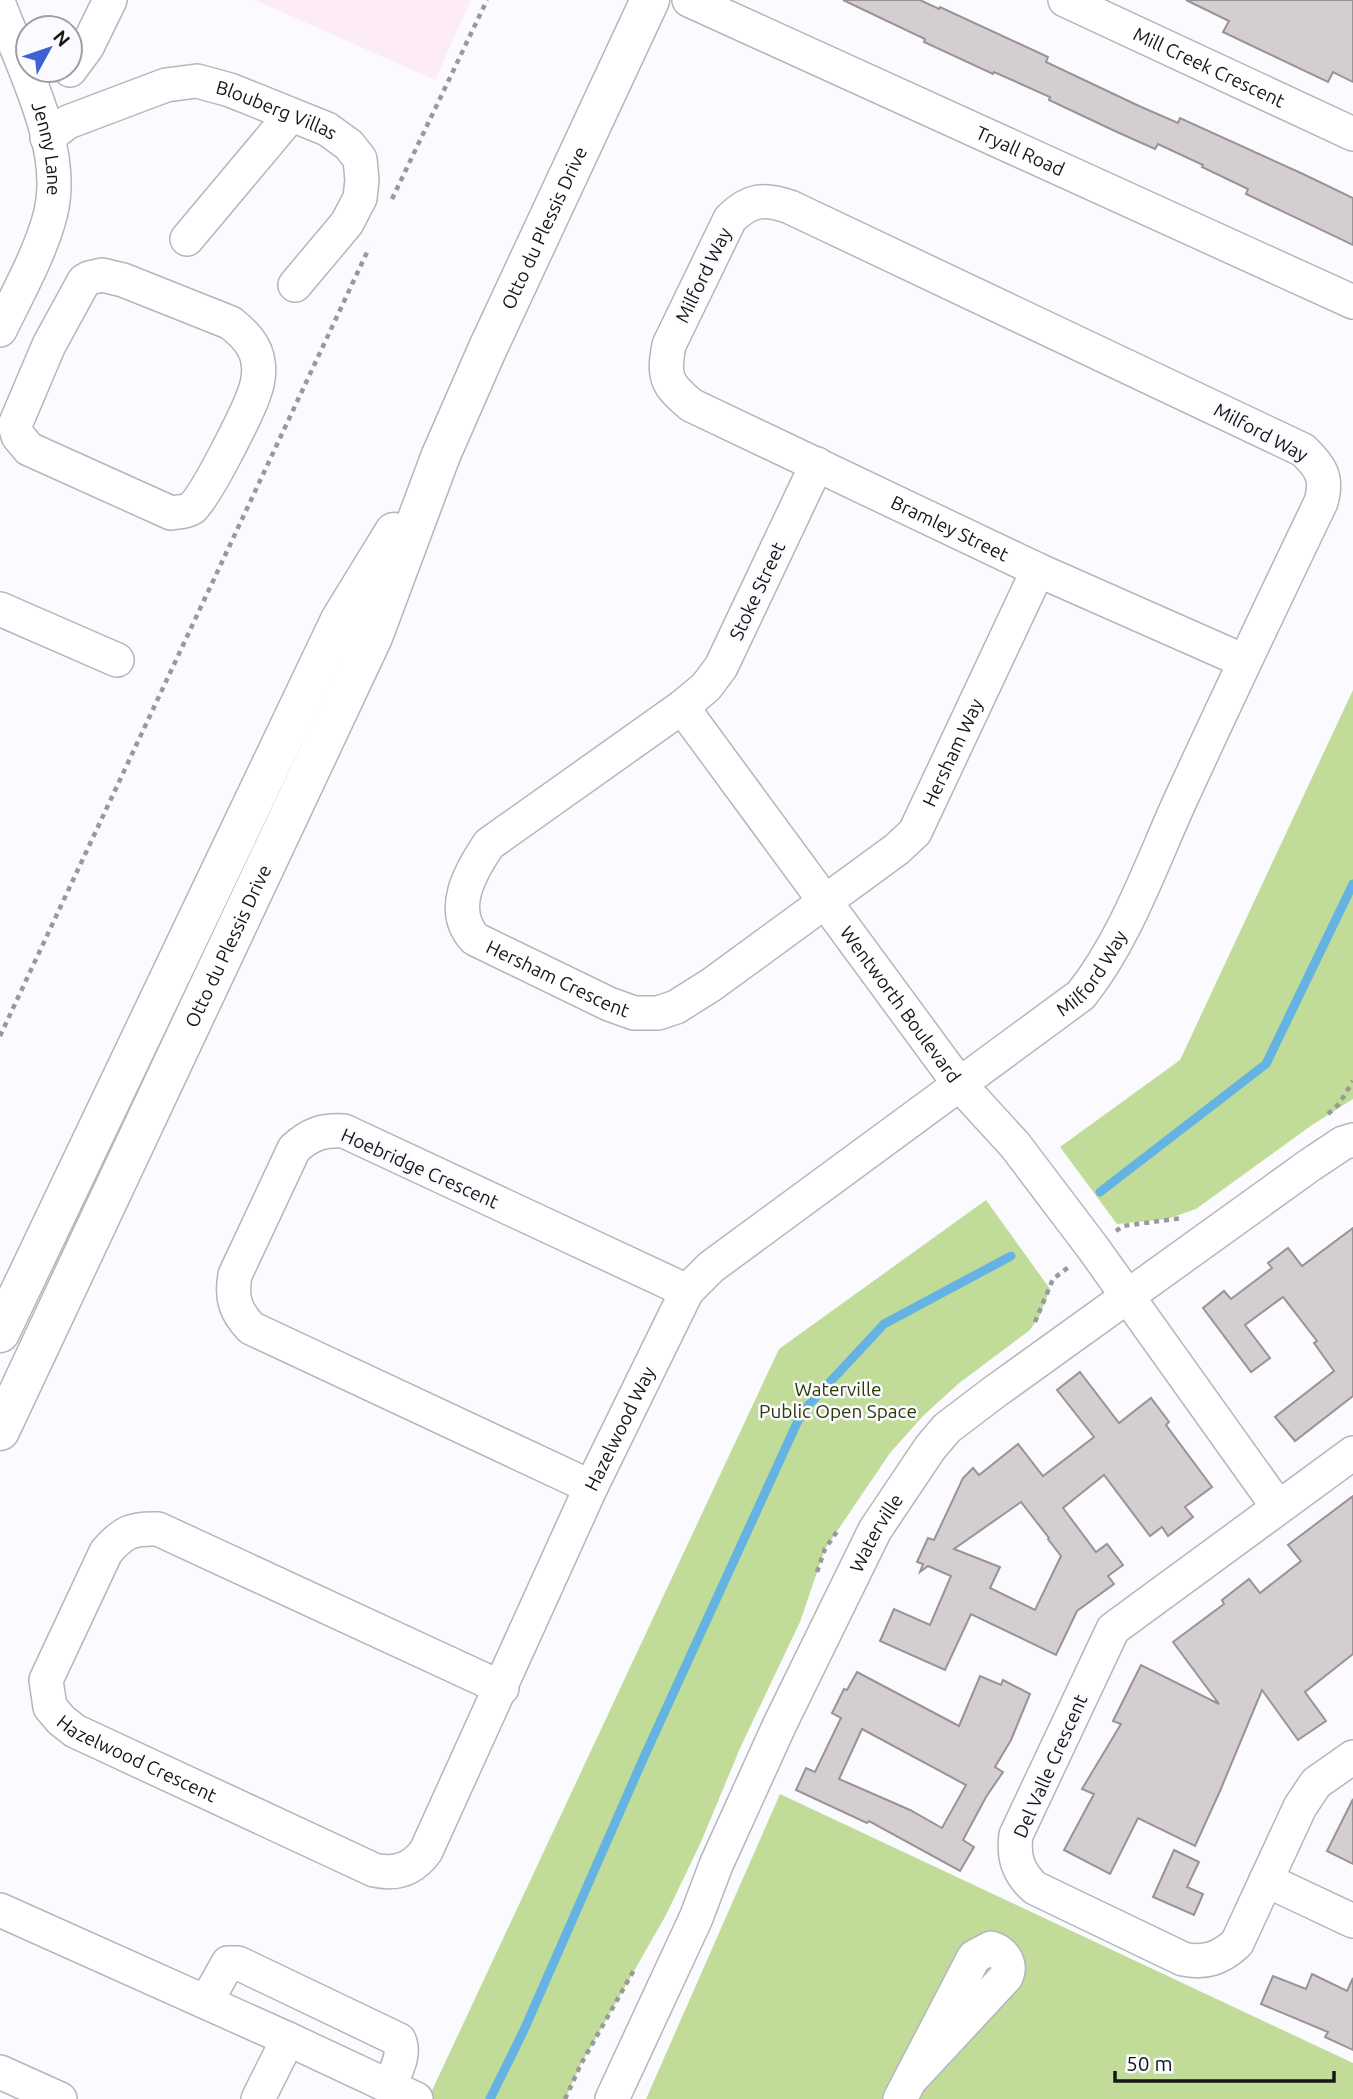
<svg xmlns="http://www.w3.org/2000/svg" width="1353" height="2099" font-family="Ubuntu,sans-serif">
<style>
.commercial{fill:#fdecf7}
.green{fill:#c1dc98}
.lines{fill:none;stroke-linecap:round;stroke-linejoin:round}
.stream{stroke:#64b3e2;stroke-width:9}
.building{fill:#d4ced0;stroke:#999395;stroke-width:2;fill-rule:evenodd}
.minor-casing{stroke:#b5b5bb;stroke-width:36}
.major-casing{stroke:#b5b5bb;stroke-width:41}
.path{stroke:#99999c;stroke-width:4.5;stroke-dasharray:5 5;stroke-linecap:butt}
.minor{stroke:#fff;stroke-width:33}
.major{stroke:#fff;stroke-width:38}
.labels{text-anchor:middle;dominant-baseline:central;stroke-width:5;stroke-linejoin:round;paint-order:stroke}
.street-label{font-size:19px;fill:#161618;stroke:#fbfbff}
.park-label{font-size:19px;fill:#293b03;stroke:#fbfbff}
</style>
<rect width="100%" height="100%" fill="#fbfbff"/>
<polygon class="commercial" points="255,0 471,0 435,80"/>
<g class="green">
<polygon points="1353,690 1353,1099 1312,1125 1196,1209 1167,1219 1117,1224 1060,1147 1180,1060"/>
<polygon points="986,1200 1050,1289 1039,1317 1030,1330 958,1384 923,1416 890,1453 825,1549 800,1622 741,1746 701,1842 666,1915 581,2064 565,2099 428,2099 779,1349"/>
<polygon points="780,1794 1353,2063 1353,2099 646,2099"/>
</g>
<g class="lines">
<g class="stream">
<polyline points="1100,1192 1266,1064 1353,884"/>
<polyline points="490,2099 524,2030 644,1757 802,1412 884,1324 1011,1256"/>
</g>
</g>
<g class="building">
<polygon points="843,0 920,0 939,9 940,7 1048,57 1046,62 1139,106 1178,123 1180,118 1303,174 1353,198 1353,245 1246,194 1248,189 1202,167 1203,165 1158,144 1155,149 1117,132 1049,100 1050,97 994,72 993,74 924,42 925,39"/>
<polygon points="1186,0 1353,0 1353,82 1333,72 1328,82 1223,32 1229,21"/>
<polygon points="1353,1228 1353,1396 1295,1441 1275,1417 1334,1371 1314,1343 1317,1341 1283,1297 1245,1325 1270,1358 1251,1372 1203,1308 1224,1291 1231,1299 1272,1268 1268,1263 1288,1248 1302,1266"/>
<path d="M1080,1372L1119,1423L1151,1398L1169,1422L1166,1425L1212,1487L1185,1507L1193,1517L1168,1536L1162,1527L1150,1536L1104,1475L1063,1508L1096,1552L1107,1544L1123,1565L1108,1576L1114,1584L1077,1611L1056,1655L971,1614L945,1670L880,1641L894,1609L930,1625L951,1576L928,1566L920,1572L923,1564L917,1562L928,1538L934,1540L963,1478L973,1468L979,1475L1018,1444L1043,1476L1094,1437L1057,1390ZM1021,1502L1049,1538L1048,1539L1061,1556L1035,1610L990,1588L1000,1567L954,1549Z"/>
<polygon points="1353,1496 1353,1654 1305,1692 1326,1721 1298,1740 1262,1690 1220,1791 1195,1846 1138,1818 1110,1874 1064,1850 1094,1794 1082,1789 1121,1724 1113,1721 1141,1665 1219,1704 1173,1642 1224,1604 1222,1600 1249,1579 1260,1593 1301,1561 1288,1545"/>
<path d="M857,1672L959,1726L980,1676L1001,1685L1003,1680L1030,1694L1011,1740L995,1767L1003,1772L986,1797L963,1840L974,1847L960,1871L869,1821L867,1823L796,1790L806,1768L815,1772L841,1718L832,1713L844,1689L847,1690ZM862,1729L966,1785L942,1828L910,1810L839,1779Z"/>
<polygon points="1353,1799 1353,1864 1327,1851"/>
<polygon points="1174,1850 1199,1862 1187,1887 1203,1894 1194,1915 1153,1897"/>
<polygon points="1312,1974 1347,1991 1353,1978 1353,2050 1325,2037 1328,2032 1261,2004 1273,1976 1306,1989"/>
</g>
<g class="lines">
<g class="minor-casing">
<g id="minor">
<path id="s1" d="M689,0L1353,302"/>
<path id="s2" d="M1065,0L1353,134"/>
<path id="s3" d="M0,7C23,67 66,148 51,212C42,250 17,295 0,330"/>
<polyline points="70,70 87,47 110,0"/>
<path id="s4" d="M47,138L68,122L166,85L197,81L230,90L327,129L349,145L360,159L362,180L360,198L347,223L295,285"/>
<polyline points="187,239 290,116"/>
<path d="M102,275L123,280L231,323C243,333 256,345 258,362C260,373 258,383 254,394C247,414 206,496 192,508C186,512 178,512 171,513L29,449L18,436L15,425L49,345L84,281L89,278Z"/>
<path id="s5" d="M817,464L721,667L706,687L682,707L489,844C470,872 448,910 475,939L609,1004L634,1013H658L676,1007L711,985L897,849L915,832L1038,570"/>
<polyline points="0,609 117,660"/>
<path id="s6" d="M682,707L960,1085L1015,1145L1093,1248L1278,1507"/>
<path d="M1353,1453L1113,1629L1016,1835C1013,1857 1018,1873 1035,1888L1183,1959C1205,1964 1221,1958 1237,1943L1300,1807L1316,1783L1353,1757"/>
<path d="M591,1487L251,1328C235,1311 231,1298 235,1275L294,1149C310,1134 322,1130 344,1131L687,1291"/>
<path id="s7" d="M502,1688L158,1529C132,1528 123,1532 106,1552L46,1680L50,1707L61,1720L75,1731L374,1870C396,1875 413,1869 426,1851L591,1487L687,1291L711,1267L1081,995C1125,940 1151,865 1180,801C1226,701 1273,602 1321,502C1328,478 1321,467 1303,450L790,207C764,198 750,199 730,219L669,345C663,377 666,384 691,405L1038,570L1244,661"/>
<polyline points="1266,1880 1353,1921"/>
<polyline points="0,1910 288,2039 416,2099"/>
<path d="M206,2002L228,1963H238L399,2040C406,2055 395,2072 389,2087"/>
<polyline points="0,2072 60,2099"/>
<polyline points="258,2099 288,2039"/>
<path id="s8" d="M612,2099L696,1918L716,1865L780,1724L875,1530L930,1448L947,1428L993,1393L1310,1165L1343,1143L1353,1140"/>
<path d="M900,2099L974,1957L991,1948C1004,1952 1012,1964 1006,1977L913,2077"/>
</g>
</g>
<g class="major-casing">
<g id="major">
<polyline points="0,1333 340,620 394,532"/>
<path id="s9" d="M0,1431L373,637L441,455L487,350L650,0"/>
</g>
</g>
<g class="path">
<polyline points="392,199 487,0"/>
<polyline points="0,1036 369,248"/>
<polyline points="1328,1114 1339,1104 1353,1081"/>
<polyline points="1116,1231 1123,1226 1182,1218"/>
<polyline points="1035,1322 1053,1279 1070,1266"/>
<polyline points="817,1572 825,1549 838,1530"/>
<polyline points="565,2099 581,2064 634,1970"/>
</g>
<use href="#minor" class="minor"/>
<use href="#major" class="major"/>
</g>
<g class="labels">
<g class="street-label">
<text stroke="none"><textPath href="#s2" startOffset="159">Mill Creek Crescent</textPath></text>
<text stroke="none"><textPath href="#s4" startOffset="247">Blouberg Villas</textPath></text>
<text stroke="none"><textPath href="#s3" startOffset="150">Jenny Lane</textPath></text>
<text stroke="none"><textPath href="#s1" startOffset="364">Tryall Road</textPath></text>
<text stroke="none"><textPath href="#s9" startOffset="1321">Otto du Plessis Drive</textPath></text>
<text transform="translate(703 275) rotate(-64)">Milford Way</text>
<text transform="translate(1261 432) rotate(28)">Milford Way</text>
<text stroke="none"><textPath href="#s7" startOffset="3880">Bramley Street</textPath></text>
<text transform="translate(757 591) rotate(-65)">Stoke Street</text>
<text stroke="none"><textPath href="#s5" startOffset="1225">Hersham Way</textPath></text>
<text stroke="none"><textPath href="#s9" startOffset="536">Otto du Plessis Drive</textPath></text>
<text stroke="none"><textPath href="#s7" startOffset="2166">Milford Way</textPath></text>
<text stroke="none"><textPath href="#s5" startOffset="714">Hersham Crescent</textPath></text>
<text stroke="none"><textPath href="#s6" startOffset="369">Wentworth Boulevard</textPath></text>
<text transform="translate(420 1168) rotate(24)">Hoebridge Crescent</text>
<text stroke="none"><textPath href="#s7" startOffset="1496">Hazelwood Way</textPath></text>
<text stroke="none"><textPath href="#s8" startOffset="625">Waterville</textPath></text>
<text stroke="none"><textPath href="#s7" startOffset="710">Hazelwood Crescent</textPath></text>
<text transform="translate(1050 1766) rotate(-66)">Del Valle Crescent</text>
</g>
<g class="park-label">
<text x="838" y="1389">Waterville<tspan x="838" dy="22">Public Open Space</tspan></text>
</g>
</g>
<g transform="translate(49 49) rotate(50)"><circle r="33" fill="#fbfbff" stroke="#9f9fa3" stroke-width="2"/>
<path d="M0-5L12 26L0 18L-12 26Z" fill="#3c62d3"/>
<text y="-10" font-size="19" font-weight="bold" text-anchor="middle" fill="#161618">N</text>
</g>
<path d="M1115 2071v10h219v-10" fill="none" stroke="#161618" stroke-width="3.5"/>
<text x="1126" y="2071" font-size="21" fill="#161618" stroke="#fbfbff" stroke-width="5" paint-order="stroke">50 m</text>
</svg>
